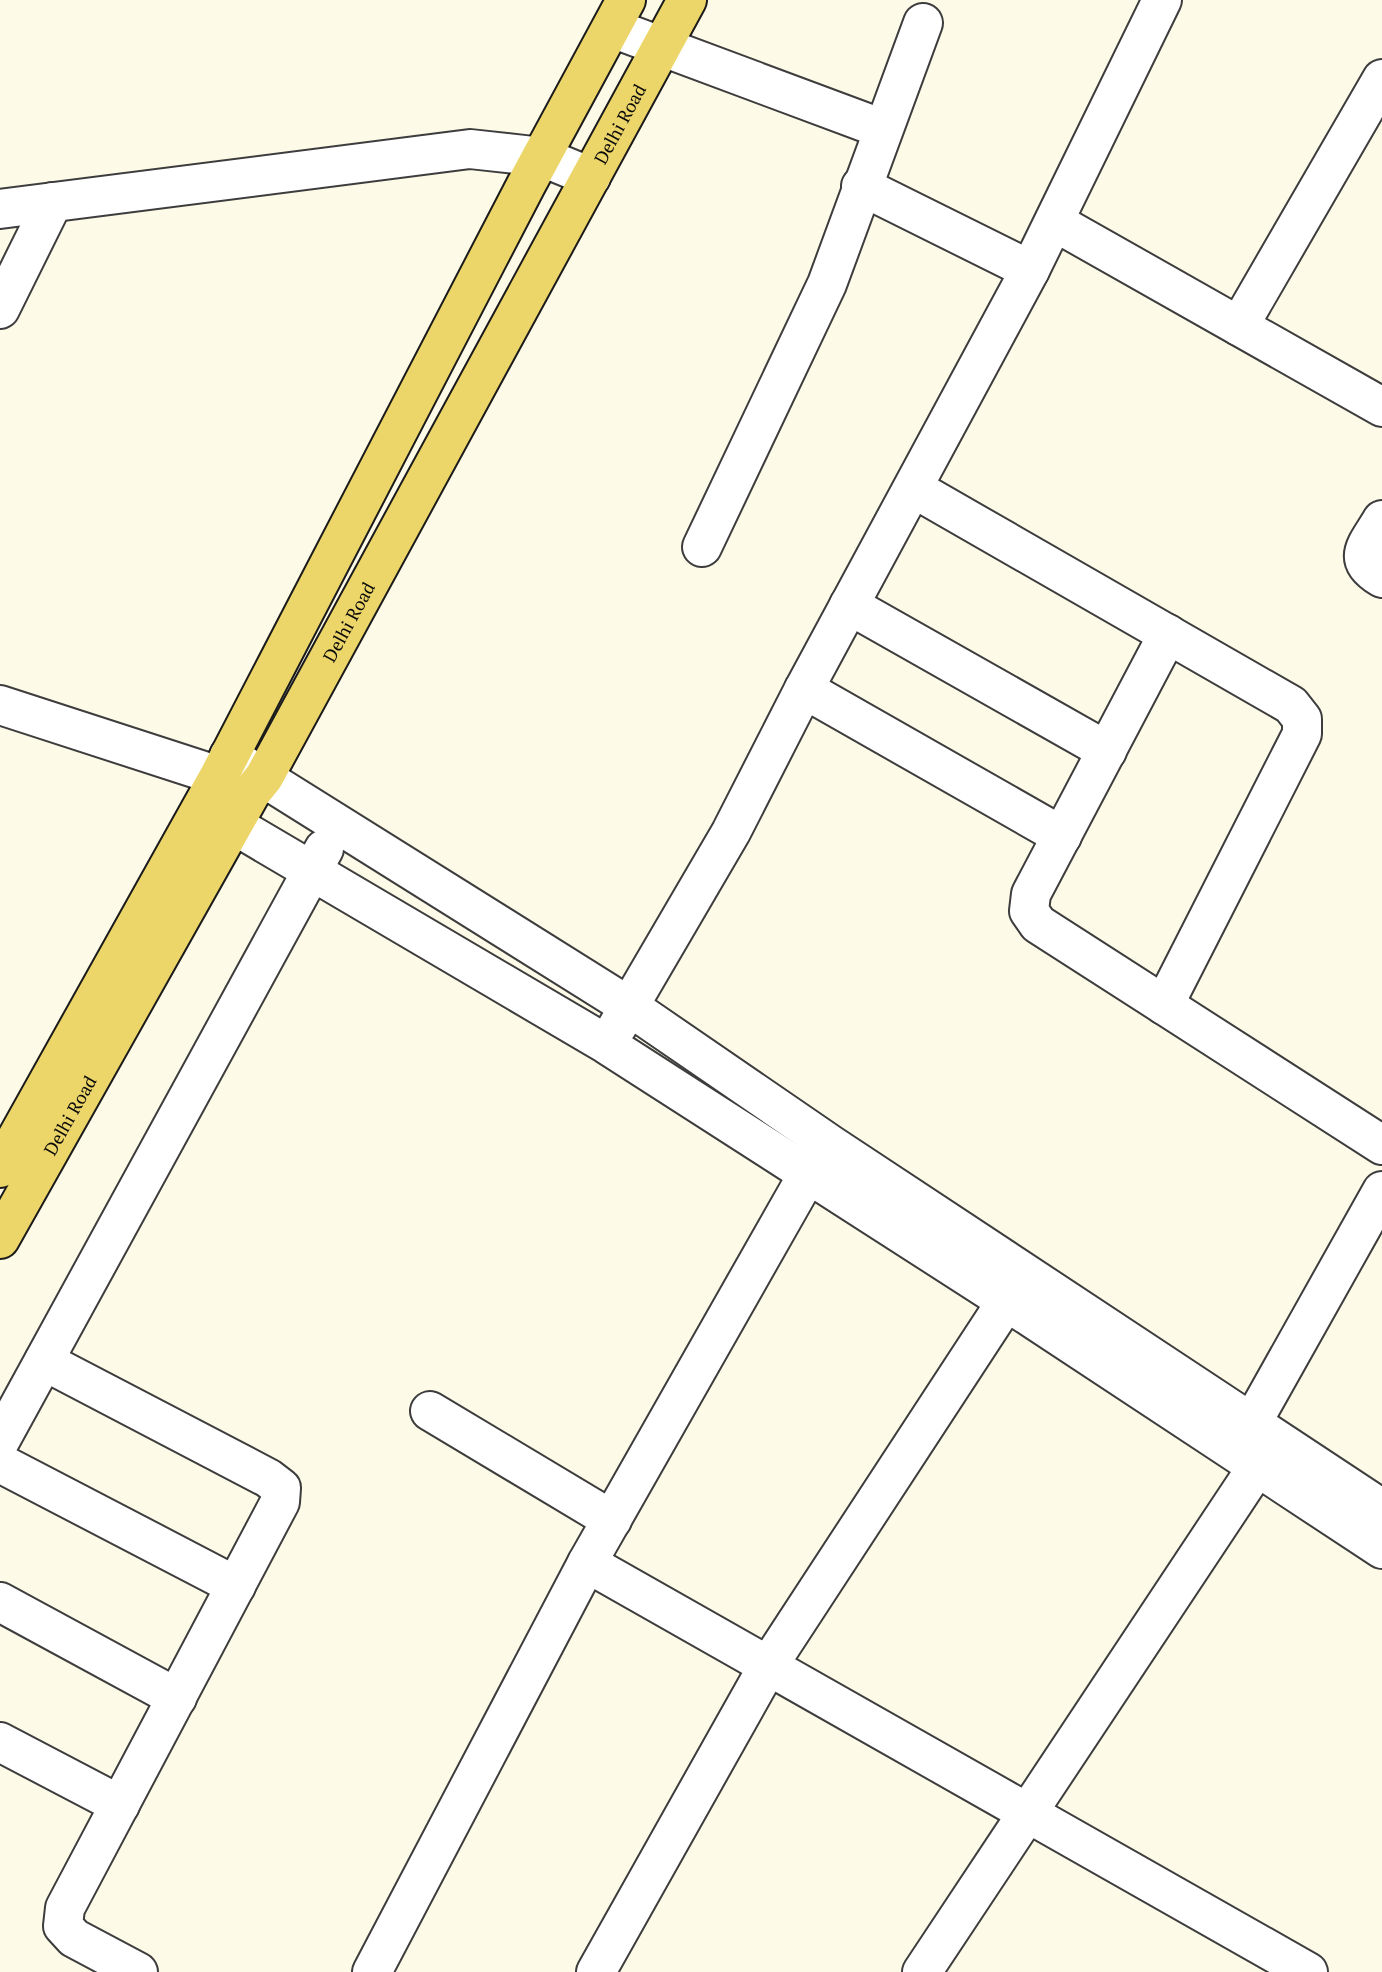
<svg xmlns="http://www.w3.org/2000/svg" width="1382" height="1972" font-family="'PT Serif',serif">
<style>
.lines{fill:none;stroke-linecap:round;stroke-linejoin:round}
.minor-casing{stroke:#3d3d3d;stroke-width:42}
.major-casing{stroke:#1b1b1b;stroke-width:42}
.minor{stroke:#fff;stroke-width:38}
.major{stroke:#edd669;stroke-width:38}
.labels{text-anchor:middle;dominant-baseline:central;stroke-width:7;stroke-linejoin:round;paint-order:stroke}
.street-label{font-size:18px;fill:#0a0a0a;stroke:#fff}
</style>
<rect width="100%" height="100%" fill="#fdfae8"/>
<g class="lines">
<g class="minor-casing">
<g id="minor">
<polyline points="612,28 883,129"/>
<polyline points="861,186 1030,270"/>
<polyline points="0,209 470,149 542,157 591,177"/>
<polyline points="1055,222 1382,407"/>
<polyline points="0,309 53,202"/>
<polyline points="1239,326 1382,79"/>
<polyline points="913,488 1291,705 1302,719 1302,734 1164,1005"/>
<path d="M1382,520C1367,546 1350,559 1382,578"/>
<polyline points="702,547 827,284 923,23"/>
<polyline points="849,605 1107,751"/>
<polyline points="1168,634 1031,894 1029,911 1038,924 1382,1145"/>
<polyline points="804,689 1062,836"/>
<polyline points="0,705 219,776 249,792"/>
<polyline points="229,756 630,1007 831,1145 1382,1509"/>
<polyline points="205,808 606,1044 1006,1301 1382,1549"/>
<polyline points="617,1027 731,832 804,689 1030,270 1162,0"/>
<polyline points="44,1361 268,1478 281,1488 280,1502 65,1908 63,1926 74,1938 138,1972"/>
<polyline points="430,1411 612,1520"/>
<polyline points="0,1441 324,849"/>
<polyline points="1240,1444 1382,1191"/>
<polyline points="0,1463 236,1586"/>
<polyline points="587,1563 1308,1972"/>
<polyline points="0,1602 177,1698"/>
<polyline points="0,1742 120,1805"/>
<polyline points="372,1972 587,1563 808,1174 823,1155"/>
<polyline points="596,1972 768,1666 1021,1279"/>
<polyline points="922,1972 1271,1446"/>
</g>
</g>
<g class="major-casing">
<g id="major">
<polyline points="0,1168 219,776 526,185 626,0"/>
<path id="s1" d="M0,1239L251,793L264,777L687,0"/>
</g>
</g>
<use href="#minor" class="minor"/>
<use href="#major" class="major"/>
</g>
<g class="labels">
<g class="street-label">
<text stroke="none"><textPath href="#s1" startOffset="1276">Delhi Road</textPath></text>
<text stroke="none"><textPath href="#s1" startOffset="709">Delhi Road</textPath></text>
<text stroke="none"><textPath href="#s1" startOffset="142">Delhi Road</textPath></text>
</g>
</g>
</svg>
